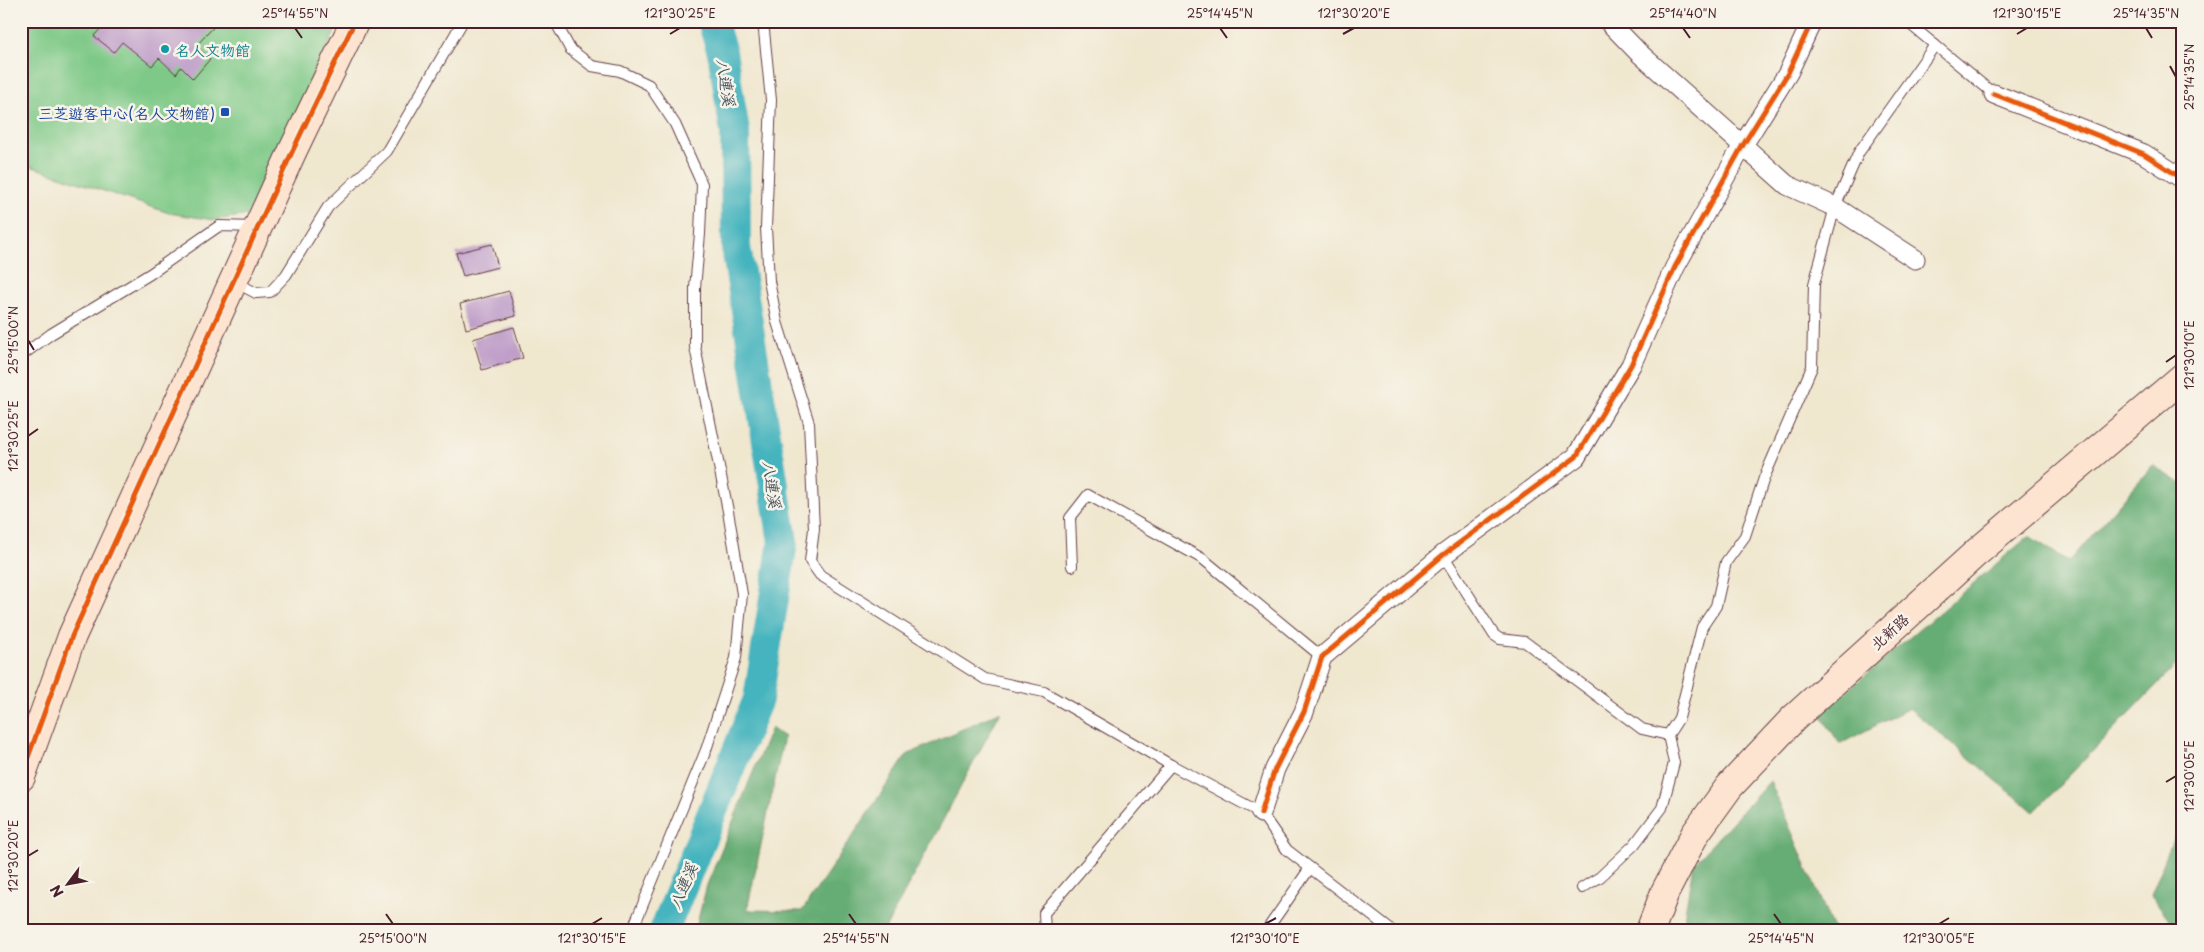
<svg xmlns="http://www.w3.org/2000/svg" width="2204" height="952" font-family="'Playpen Sans','LXGW WenKai TC',sans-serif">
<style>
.green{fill:#7ec987;stroke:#647459}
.forest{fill:#66ad74;stroke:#586650}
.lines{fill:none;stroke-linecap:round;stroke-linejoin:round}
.river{stroke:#45b4be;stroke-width:30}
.building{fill:#bf9ec9}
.lane-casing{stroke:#633d44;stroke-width:12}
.street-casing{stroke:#633d44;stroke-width:21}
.secondary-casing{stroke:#633d44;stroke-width:30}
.lane{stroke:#fff;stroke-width:10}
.street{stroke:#fff;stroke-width:19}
.secondary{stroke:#fde4d0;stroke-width:28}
.cycleway-casing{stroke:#f7f3e8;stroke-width:8}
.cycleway{stroke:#e8590c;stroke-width:5}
.ticks{fill:none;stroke:#4a1f2b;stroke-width:2}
.culture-dot{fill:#0f9aa8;stroke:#f7f3e8;stroke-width:2}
.transit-dot{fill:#1a4fb4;stroke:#f7f3e8;stroke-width:2}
.labels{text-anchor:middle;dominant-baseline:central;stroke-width:5;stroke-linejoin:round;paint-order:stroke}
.culture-label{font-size:15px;fill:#0d838f;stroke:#f7f3e8;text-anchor:start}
.transit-label{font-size:15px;fill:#164399;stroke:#f7f3e8;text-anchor:end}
.street-label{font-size:15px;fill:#4a1f2b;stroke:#f7f3e8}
.water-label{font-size:16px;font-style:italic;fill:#48535e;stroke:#f7f3e8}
.neatline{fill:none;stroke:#4a1f2b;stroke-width:2}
.ticks-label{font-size:12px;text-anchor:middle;fill:#4a1f2b}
</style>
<rect width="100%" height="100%" fill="#f7f3e8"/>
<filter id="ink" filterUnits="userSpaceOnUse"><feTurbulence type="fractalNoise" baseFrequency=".02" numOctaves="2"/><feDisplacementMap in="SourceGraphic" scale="10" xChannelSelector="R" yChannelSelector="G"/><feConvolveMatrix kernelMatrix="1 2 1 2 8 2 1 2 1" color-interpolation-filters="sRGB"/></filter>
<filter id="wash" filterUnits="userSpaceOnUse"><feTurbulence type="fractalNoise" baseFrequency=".0096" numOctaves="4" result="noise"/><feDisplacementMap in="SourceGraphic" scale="20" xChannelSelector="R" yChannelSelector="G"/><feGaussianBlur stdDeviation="1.12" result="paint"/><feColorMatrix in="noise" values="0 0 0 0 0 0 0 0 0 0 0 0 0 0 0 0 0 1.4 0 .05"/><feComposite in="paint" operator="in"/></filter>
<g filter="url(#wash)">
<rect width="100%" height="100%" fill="#f0e7cf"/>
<polygon class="green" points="21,21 340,21 248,215 214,220 169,213 21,163"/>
<g class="forest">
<polygon points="2153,465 2183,485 2183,671 2178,663 2034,812 1909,708 1840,744 1820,714 2029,536 2069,562"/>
<polygon points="1001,711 884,931 695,931 707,885 771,728 784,737 747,910 802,911 907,755"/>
<polygon points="1770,781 1834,931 1682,931 1693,865"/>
<polygon points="2183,814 2183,931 2178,931 2151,895"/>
</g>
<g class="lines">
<polyline class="river" points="664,931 758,699 783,542 736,247 735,132 722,52 712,21"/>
</g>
<g id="blocks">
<g class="building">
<polygon points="95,21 219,21 196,46 210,59 193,79 181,67 176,74 159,58 152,66 122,42 114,52 94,36 102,27"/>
<polygon points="492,244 498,267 463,276 456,253"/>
<polygon points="509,291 516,316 466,329 460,304"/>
<polygon points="514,327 523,358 482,370 473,339"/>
</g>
</g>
</g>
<g filter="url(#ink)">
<use href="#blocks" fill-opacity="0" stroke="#633d44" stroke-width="1"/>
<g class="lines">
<g class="lane-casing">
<g id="lane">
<polyline points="555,21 570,49 592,66 620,71 649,85 675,124 702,184 700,234 695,288 695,347 728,511 742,594 736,658 706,750 632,931"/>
<polyline points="763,21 771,100 766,228 769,281 777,322 809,423 814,529 810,561 820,575 985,679 1044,692 1171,765 1261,813 1287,850 1392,931"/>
<polyline points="1906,21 1994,94"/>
<polyline points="235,282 256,293 270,292 286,275 328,207 387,151 463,21"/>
<polyline points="21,356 51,334 150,274 219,226 256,227"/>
<polyline points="1443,555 1494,635 1500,639 1525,642 1642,729 1668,735"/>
<polyline points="1072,566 1070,518 1088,495 1203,559 1322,657"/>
<polyline points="1582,888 1600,877 1634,845 1662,808 1674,763 1668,735 1679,718 1702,627 1716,606 1726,562 1745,536 1764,478 1812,367 1814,284 1835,207 1859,152 1935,45"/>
<polyline points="1045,931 1044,913 1171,765"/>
<polyline points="1266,931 1310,868"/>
</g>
</g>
<g class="street-casing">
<g id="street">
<polyline points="1608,21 1638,52 1787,185 1835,207 1915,259"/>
<polyline points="1994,94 2144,154 2183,179"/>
<polyline points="1261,813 1275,769 1304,712 1322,657 1443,555 1576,457 1631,365 1675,267 1743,145 1788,73 1812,21"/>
</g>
</g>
<g class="secondary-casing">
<g id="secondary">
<polyline points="21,777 72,636 293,150 355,21"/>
<polyline points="1650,931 1665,892 1695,834 1729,787 1793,719 1976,553 2183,377"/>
</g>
</g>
<use href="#lane" class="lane"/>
<use href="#street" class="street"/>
<use href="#secondary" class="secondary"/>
<g class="cycleway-casing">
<g id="cycleway">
<polyline points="1994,94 2144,154 2183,179"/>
<polyline points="21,777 72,636 293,150 355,21"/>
<polyline points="1261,813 1275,769 1304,712 1322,657 1443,555 1576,457 1631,365 1675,267 1743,145 1788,73 1812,21"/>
</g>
</g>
<use href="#cycleway" class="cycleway"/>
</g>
</g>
<path class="ticks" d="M295,28L302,38M1220,28L1227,38M1683,28L1690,38M2146,28L2152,38M670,34L680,28M1343,34L1354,28M2017,34L2027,28M2170,66L2176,77M28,340L34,350M2166,362L2176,355M28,436L38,429M2166,782L2176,776M28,856L38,850M386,914L393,924M849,914L856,924M1774,914L1781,924M592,924L602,918M1265,924L1276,918M1939,924L1949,918"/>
<circle class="culture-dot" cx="165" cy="49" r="5"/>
<rect class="transit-dot" x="220" y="107" width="10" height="10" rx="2.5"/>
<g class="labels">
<g class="culture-label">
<text x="175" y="49">名人文物館</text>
</g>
<g class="transit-label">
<text x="215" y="112">三芝遊客中心(名人文物館)</text>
</g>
<g class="street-label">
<text transform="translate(1889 631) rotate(-42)">北新路</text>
</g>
<g class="water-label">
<text transform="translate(727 82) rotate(81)">八連溪</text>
<text transform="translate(773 484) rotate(81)">八連溪</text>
<text transform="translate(682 886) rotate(-68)">八連溪</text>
</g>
</g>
<rect width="2204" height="952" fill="none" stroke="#f7f3e8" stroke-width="55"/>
<g transform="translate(68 884) rotate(238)" stroke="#f7f3e8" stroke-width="4" paint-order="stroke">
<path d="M0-4L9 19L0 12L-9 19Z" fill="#4a1f2b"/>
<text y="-8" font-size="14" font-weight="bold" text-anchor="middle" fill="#4a1f2b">N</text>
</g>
<rect x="28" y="28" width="2148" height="896" class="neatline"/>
<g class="ticks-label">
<text x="295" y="18">25°14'55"N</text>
<text x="680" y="18">121°30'25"E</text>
<text x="1220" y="18">25°14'45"N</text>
<text x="1354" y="18">121°30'20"E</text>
<text x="1683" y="18">25°14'40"N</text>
<text x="2027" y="18">121°30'15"E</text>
<text x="2146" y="18">25°14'35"N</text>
<text transform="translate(2190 77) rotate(-90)" y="4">25°14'35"N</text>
<text transform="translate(14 340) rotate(-90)" y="4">25°15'00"N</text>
<text transform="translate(2190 355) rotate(-90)" y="4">121°30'10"E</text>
<text transform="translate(14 436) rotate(-90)" y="4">121°30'25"E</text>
<text transform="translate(2190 776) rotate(-90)" y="4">121°30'05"E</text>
<text transform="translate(14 856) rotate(-90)" y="4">121°30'20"E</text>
<text x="393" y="943">25°15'00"N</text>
<text x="592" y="943">121°30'15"E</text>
<text x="856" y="943">25°14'55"N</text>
<text x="1265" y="943">121°30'10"E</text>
<text x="1781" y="943">25°14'45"N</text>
<text x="1939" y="943">121°30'05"E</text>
</g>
</svg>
